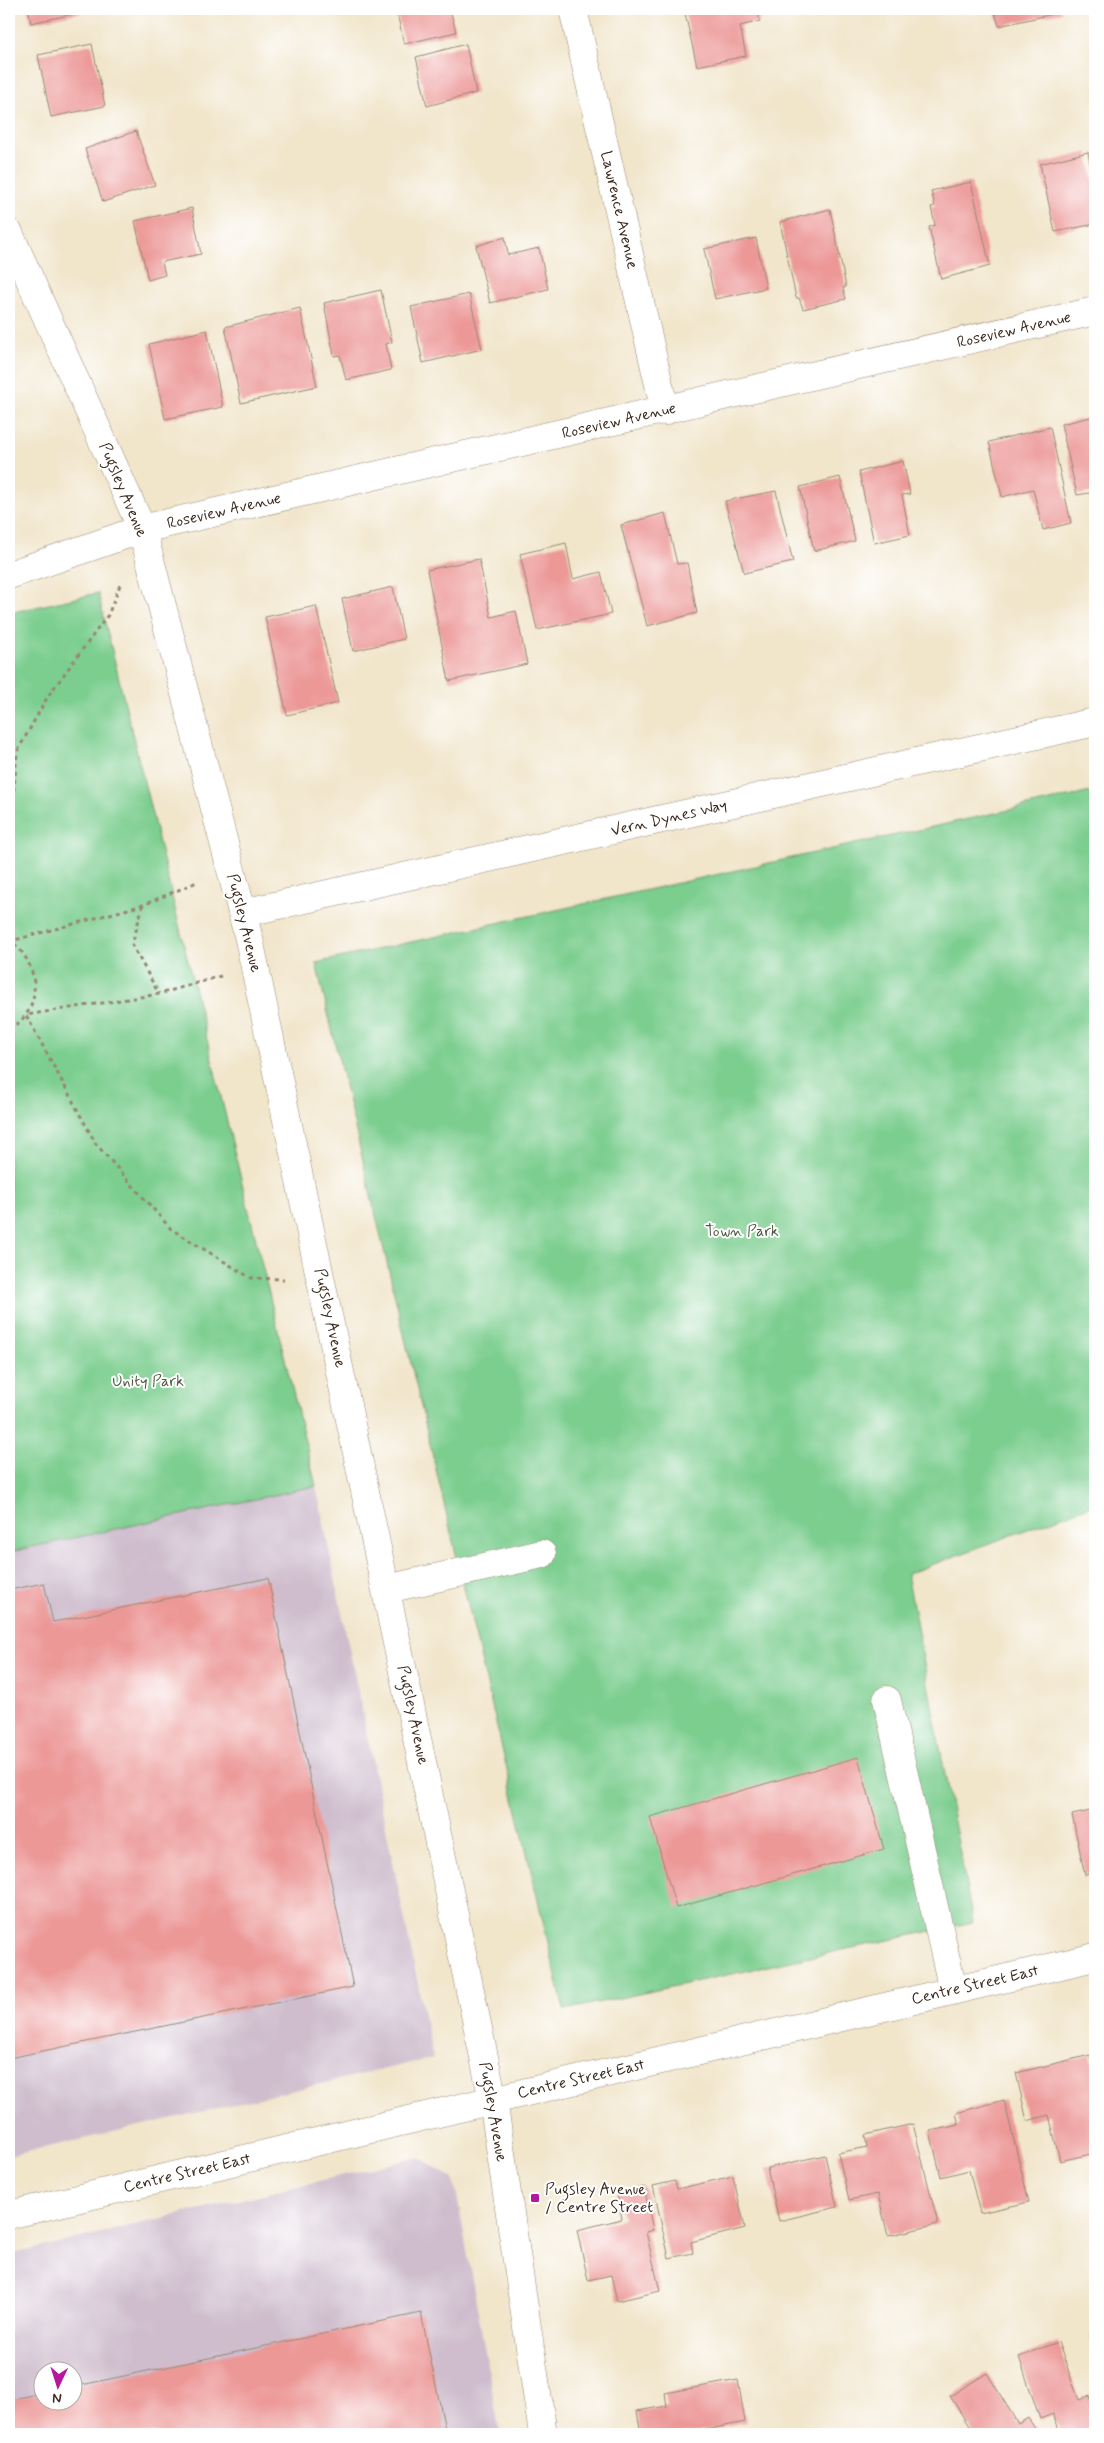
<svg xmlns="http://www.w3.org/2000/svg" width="1104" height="2443" font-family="Mynerve,sans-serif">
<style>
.industrial{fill:#cfbdce;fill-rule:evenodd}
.green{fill:#7cce8f;stroke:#5c7c56}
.building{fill:#ec9897}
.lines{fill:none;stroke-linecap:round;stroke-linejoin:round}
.minor-casing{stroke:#968874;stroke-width:29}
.path{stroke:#968874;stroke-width:3;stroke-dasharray:4 4;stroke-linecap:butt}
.minor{stroke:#fff;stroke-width:28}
.poi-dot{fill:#b5179e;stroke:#fff;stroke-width:2}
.labels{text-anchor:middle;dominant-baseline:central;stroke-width:4;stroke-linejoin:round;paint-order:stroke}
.street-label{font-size:16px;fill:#3b2a1e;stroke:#fff}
.park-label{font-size:16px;fill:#4e5b40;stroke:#fff}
.poi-label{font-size:16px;fill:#3b2a1e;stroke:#fff;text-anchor:start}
</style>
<rect width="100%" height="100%" fill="#fff"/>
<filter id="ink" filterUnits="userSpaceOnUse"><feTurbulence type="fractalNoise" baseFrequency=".02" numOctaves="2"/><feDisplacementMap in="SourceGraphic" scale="10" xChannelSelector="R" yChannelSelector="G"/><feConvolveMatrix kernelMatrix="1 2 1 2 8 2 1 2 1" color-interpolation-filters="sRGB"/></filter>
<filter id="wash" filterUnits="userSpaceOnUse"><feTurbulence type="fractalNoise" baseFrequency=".0096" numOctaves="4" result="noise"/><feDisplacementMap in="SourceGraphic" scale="20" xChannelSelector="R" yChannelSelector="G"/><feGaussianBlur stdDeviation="1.12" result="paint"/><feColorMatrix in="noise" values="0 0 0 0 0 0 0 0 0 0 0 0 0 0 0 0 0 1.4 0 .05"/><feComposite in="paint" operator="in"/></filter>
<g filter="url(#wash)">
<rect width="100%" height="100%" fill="#f1e5ca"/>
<g class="industrial">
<polygon points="316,1486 433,2058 9,2156 9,1552"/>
<path d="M419,2157L454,2179L500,2434H9V2255ZM42,2370H72V2400H42Z"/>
</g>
<g class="green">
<polygon points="98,593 316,1486 9,1552 9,613"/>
<polygon points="1095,791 1095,1504 907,1574 973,1922 564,2010 316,963"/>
</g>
<g id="blocks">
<g class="building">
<polygon points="28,9 92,9 92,10 31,23"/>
<polygon points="396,9 450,9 456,32 404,44"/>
<polygon points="684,9 757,9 760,21 740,26 746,56 697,66"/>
<polygon points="994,9 1061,9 1062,12 999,26"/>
<polygon points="92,44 105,106 51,117 38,55"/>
<polygon points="466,44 476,93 427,106 416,57"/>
<polygon points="136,131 155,185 103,202 85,149"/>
<polygon points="1088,152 1095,189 1095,224 1055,232 1040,164"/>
<polygon points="971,182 990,266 941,279 929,227 935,225 931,207 935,206 931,191"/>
<polygon points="192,208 201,254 162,262 165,275 148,280 135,221"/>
<polygon points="830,209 846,287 843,288 846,299 803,309 799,298 796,298 780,222"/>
<polygon points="505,237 508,255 539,248 548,289 490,303 476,246"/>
<polygon points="756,238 766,288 715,299 704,249"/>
<polygon points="381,290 392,342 386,344 391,370 346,380 340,355 334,356 324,303"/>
<polygon points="469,294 482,349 423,363 411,307"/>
<polygon points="300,308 317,386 241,403 225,327"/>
<polygon points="207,330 223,407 165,419 149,344"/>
<polygon points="1095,416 1095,492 1077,495 1061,424"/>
<polygon points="1050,427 1071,523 1043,530 1033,489 1002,497 989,442"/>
<polygon points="903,461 910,494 902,495 910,535 874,543 859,472"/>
<polygon points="840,477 855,541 814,551 800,487"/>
<polygon points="776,491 793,562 744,573 725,501"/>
<polygon points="665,513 677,564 687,563 697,613 647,626 621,525"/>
<polygon points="566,543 573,579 601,572 611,614 537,630 520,554"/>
<polygon points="479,559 491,617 516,611 527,664 449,681 427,570"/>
<polygon points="393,587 404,639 353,651 342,599"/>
<polygon points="316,606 338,703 287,715 265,617"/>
<polygon points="268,1578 353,1987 9,2058 9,1590 44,1583 53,1622"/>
<polygon points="858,1757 884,1849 676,1908 650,1817"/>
<polygon points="1095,1810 1095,1873 1085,1875 1072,1815"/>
<polygon points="1090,2055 1095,2079 1095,2153 1060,2161 1049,2115 1027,2121 1016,2073"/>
<polygon points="1004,2100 1029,2202 980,2213 969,2170 941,2177 930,2131 959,2125 956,2113"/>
<polygon points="913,2124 938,2224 888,2236 878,2194 849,2200 838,2153 867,2147 865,2135"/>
<polygon points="825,2155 837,2207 779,2221 767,2168"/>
<polygon points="733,2176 745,2228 691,2242 693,2253 669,2258 653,2186 675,2181 677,2189"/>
<polygon points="644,2187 653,2230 646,2232 660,2291 617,2301 611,2275 588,2280 577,2230 622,2219 617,2193"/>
<polygon points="421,2313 446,2434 9,2434 9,2400 42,2393 42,2400 72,2400 72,2387"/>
<polygon points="1095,2335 1095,2354 1090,2336"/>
<polygon points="1058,2342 1079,2400 1090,2396 1095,2410 1095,2434 1061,2434 1053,2414 1040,2419 1019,2357"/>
<polygon points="987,2373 1018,2424 1028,2418 1039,2434 974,2434 950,2396"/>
<polygon points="738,2380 745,2422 686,2434 641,2434 637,2411 667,2406 665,2393"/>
</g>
</g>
</g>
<g filter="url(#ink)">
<use href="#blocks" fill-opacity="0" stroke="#968874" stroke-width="1"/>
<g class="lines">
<g class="minor-casing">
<g id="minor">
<polyline points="573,9 665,411"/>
<polyline points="9,233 142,529 249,939 493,2100 543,2434"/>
<polyline points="9,575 142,529 1095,311"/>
<polyline points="243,913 1095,722"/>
<polyline points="387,1589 542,1554"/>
<polyline points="887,1700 953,1990"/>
<polyline points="9,2215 1095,1957"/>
</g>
</g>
<g class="path">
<polyline points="120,585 108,615 48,696 17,752 12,811 11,941 143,905 197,882"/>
<polyline points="143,905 132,945 159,994"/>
<polyline points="221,976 159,994 26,1015 96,1144 171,1229 251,1278 284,1279"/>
<path d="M9,1029C45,1011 40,961 9,940"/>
</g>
<use href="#minor" class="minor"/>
</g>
</g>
<rect class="poi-dot" x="530" y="2193" width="10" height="10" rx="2.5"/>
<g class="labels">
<g class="street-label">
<text transform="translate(619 210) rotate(77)">Lawrence Avenue</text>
<text transform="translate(1014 330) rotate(-13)">Roseview Avenue</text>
<text transform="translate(619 421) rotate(-13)">Roseview Avenue</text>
<text transform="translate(123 490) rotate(67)">Pugsley Avenue</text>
<text transform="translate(224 511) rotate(-13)">Roseview Avenue</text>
<text transform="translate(669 818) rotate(-13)">Vern Dynes Way</text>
<text transform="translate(244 923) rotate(76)">Pugsley Avenue</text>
<text transform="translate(330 1318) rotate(78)">Pugsley Avenue</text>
<text transform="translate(413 1715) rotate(78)">Pugsley Avenue</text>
<text transform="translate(975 1985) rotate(-13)">Centre Street East</text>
<text transform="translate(581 2079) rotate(-13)">Centre Street East</text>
<text transform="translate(493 2112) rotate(80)">Pugsley Avenue</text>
<text transform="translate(187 2173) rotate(-13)">Centre Street East</text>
</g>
<g class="park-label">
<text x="742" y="1231">Town Park</text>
<text x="148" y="1381">Unity Park</text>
</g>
<g class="poi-label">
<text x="545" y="2189">Pugsley Avenue<tspan x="545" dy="18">/ Centre Street</tspan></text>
</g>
</g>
<rect width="1104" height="2443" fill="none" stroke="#fff" stroke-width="30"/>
<g transform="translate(58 2386) rotate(184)"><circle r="24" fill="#ffffff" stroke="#b1aaa5"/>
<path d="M0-4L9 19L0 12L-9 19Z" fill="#b5179e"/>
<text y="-8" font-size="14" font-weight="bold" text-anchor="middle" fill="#3b2a1e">N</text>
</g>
</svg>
